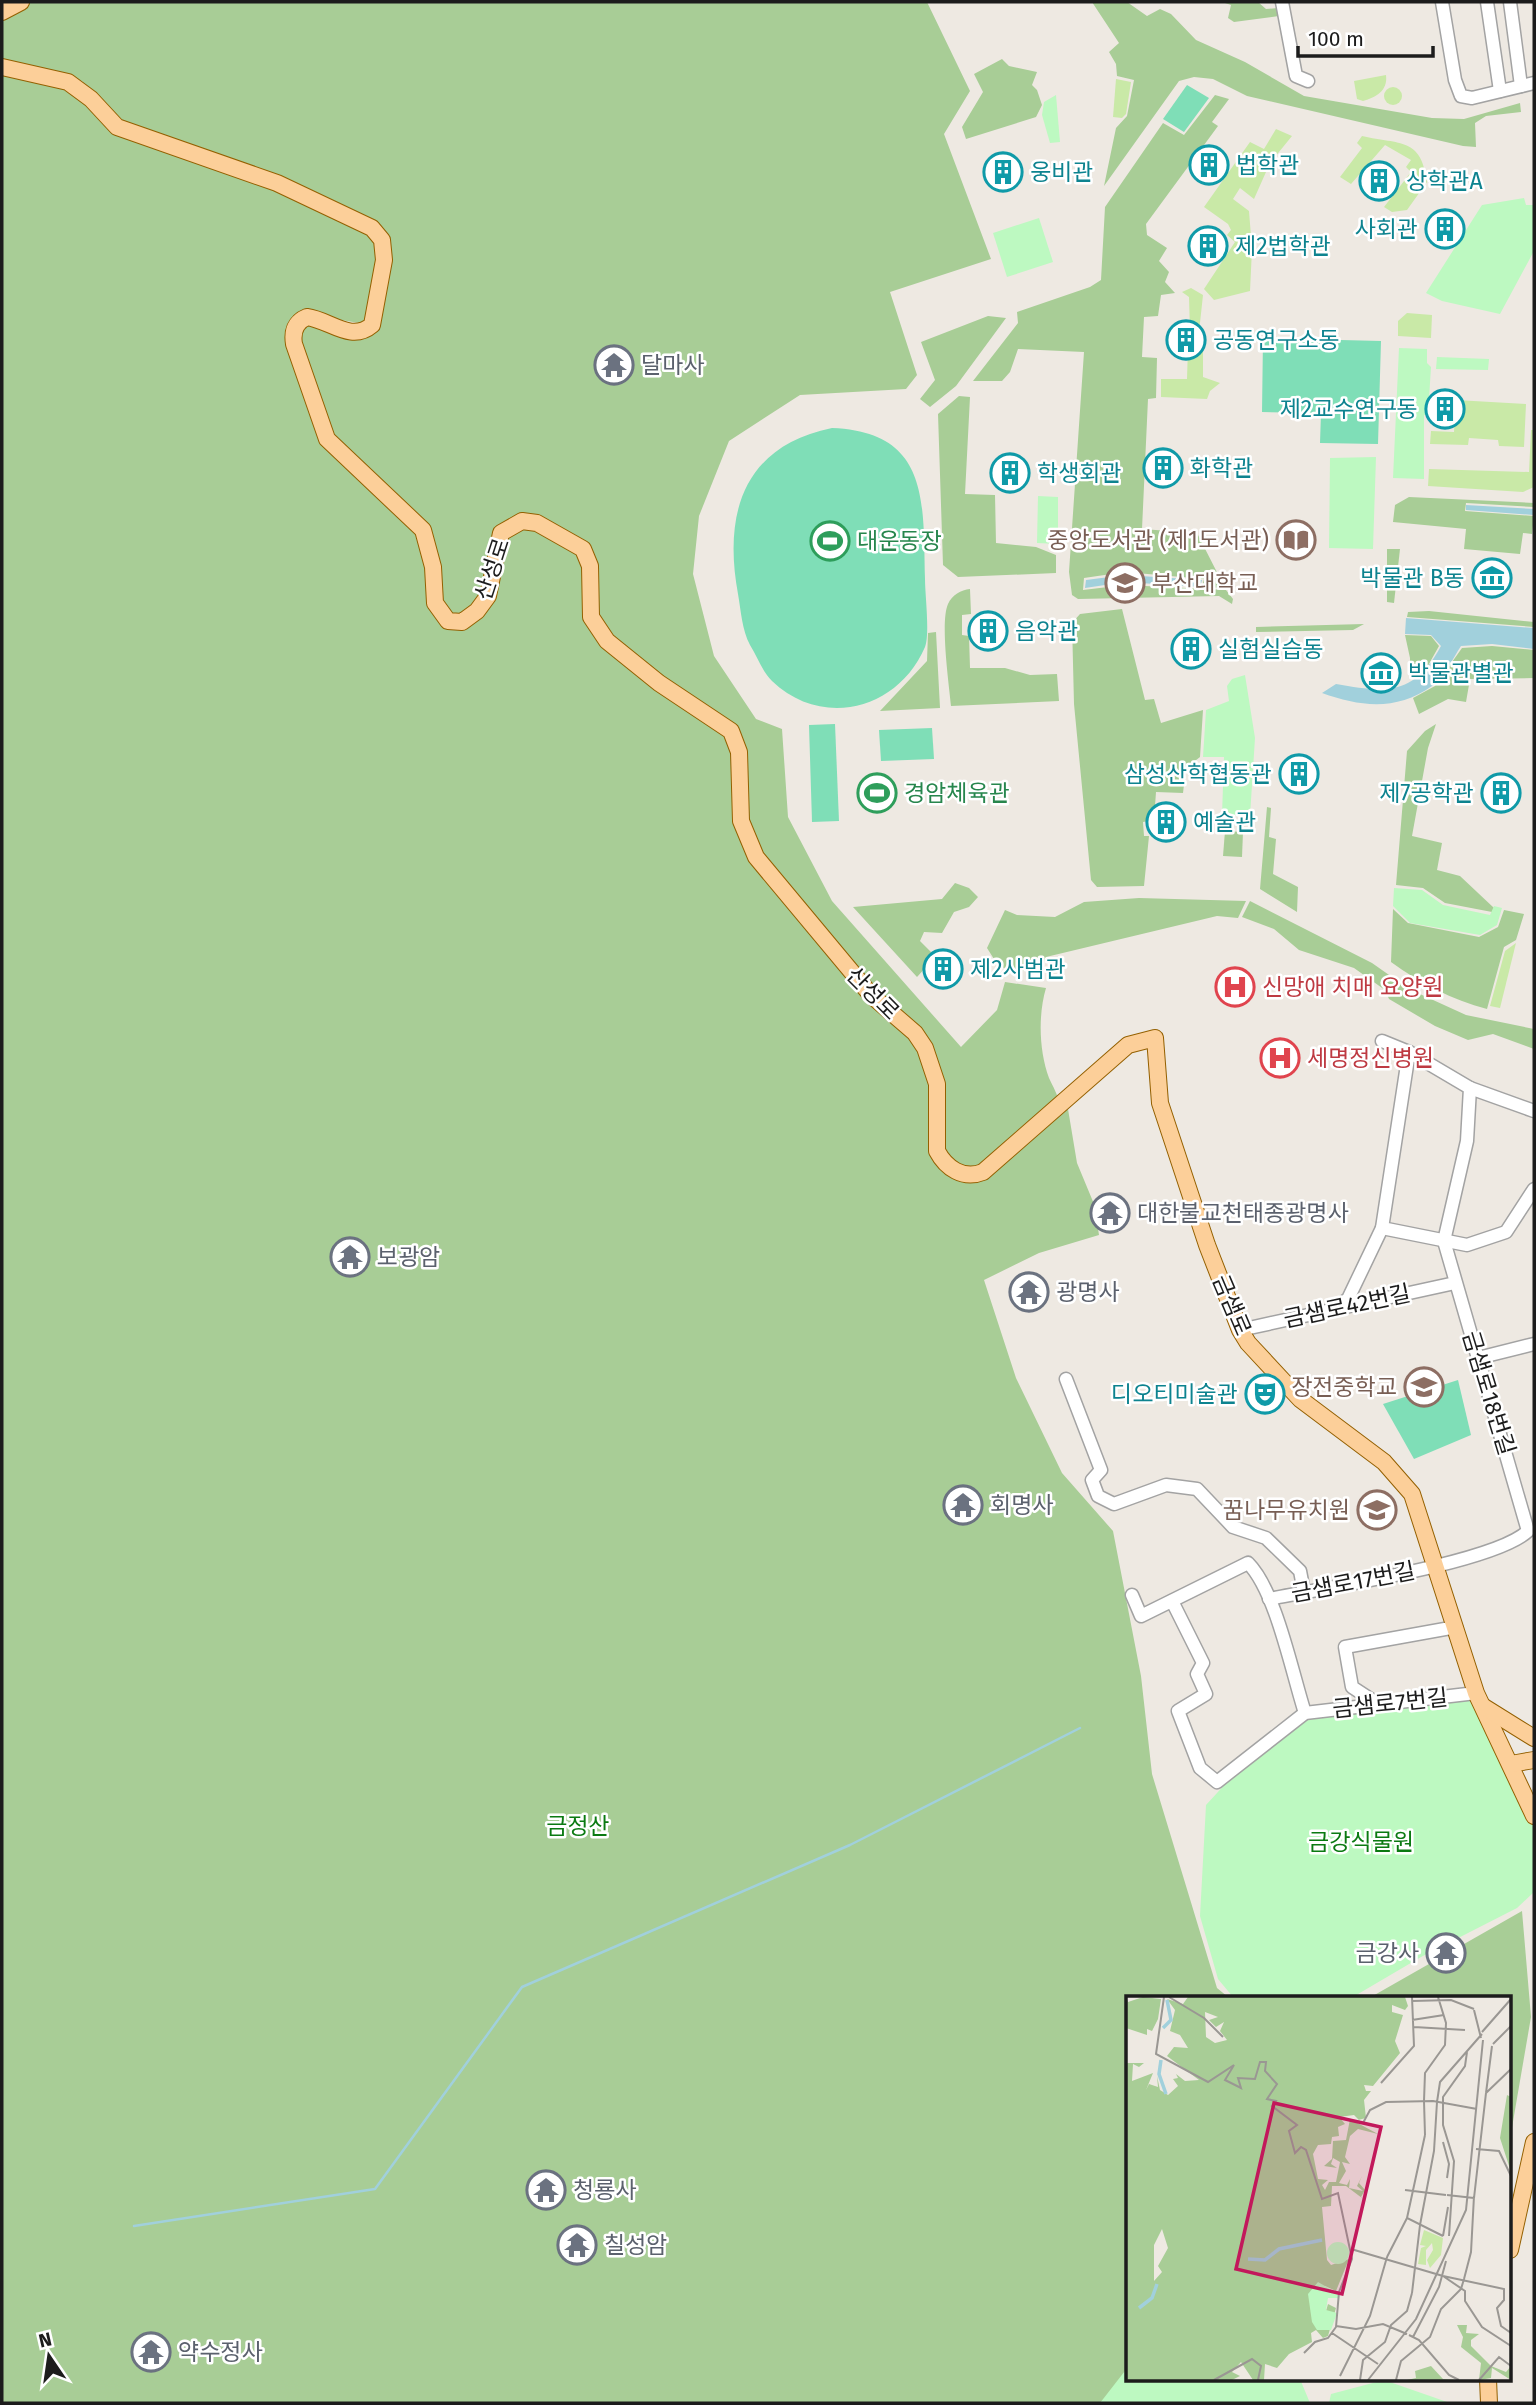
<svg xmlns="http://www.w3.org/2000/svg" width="1536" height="2405" font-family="'Fira Sans','Noto Sans KR',sans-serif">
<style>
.grass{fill:#c9e9a7}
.forest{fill:#a8cd96}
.park{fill:#bdf9c1}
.pitch{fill:#7fdeb7}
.water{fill:#a1d0dc}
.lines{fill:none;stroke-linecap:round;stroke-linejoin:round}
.stream{stroke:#a1d0dc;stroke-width:2.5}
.minor-casing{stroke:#a3a3a3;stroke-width:15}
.major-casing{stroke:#946000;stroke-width:18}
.minor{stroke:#fff;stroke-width:12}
.major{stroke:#fccf99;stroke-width:16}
.labels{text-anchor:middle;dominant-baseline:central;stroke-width:5;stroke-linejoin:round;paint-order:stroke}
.culture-label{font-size:23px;fill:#0d838f;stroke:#fff;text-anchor:start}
.worship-label{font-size:23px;fill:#5b616d;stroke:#fff;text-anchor:start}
.education-label{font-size:23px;fill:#785e54;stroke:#fff;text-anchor:end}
.leisure-label{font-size:23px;fill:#27864d;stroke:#fff;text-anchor:start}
.street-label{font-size:23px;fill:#1c1c1c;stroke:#fff}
.health-label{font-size:23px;fill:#be3a42;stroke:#fff;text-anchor:start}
.park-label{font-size:23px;fill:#0b7a12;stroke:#fff}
.inset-river{fill:none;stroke:#a1d0dc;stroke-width:3.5}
.inset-road{fill:none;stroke:#9a9793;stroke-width:2}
.view{fill:#c2185b;fill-opacity:0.15;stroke:#c2185b;stroke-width:3.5}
.inset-edge{fill:none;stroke:#1c1c1c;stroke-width:3.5}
</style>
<rect width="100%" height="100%" fill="#eee9e2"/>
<g class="grass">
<path d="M1386,75C1388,91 1376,97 1363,101L1357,99L1354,81Z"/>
<polygon points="1116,79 1131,82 1126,114 1122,118 1113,117"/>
<circle cx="1393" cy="96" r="9"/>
<polygon points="1276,129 1292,136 1270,163 1254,199 1240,188 1233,199 1249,211 1252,249 1250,291 1214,300 1204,289 1235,242 1227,235 1231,230 1228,224 1204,207 1250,142 1264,149"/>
<path d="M1362,136C1401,145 1421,137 1427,182L1407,210L1392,212L1384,207L1411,172L1406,167L1411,160L1385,145L1351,184L1340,177L1362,148L1357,143Z"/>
<polygon points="1191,288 1203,295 1199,332 1190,331 1189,297 1182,292"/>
<polygon points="1407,313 1432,315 1431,338 1398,336 1398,321"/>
<polygon points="1188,347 1203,347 1203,377 1220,383 1210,391 1207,399 1161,397 1161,379 1187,379"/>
<polygon points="1456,400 1526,404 1524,447 1499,446 1498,440 1469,438 1468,445 1430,444 1431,431 1454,432"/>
<polygon points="1531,430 1534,430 1534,487 1523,492 1428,486 1429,469 1529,472"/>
<polygon points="1516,943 1500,1008 1490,1006 1505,951"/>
</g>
<g class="forest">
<path d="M31,2H927L970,91L944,134L991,259L890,292L917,375L906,389L800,395L729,441L699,516L693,574L714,656L756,719L782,729L788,817L832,901L961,1047L997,1010L1005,982L1046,988C1038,1015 1039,1051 1049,1078C1053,1087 1058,1094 1059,1104L979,1171H961L941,1152L931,1055L870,992L794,902L743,822L739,746L662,682L592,617L585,549L512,522L485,599L459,621L438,605L426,530L328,437L296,341L303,321L369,329L380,230L115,125L82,81L2,63V15Z"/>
<polygon points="1092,2 1127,2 1147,16 1160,9 1171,14 1196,40 1245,62 1304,96 1432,118 1464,119 1520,103 1521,112 1486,116 1475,123 1476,147 1463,146 1247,96 1213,79 1194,77 1179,81 1104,186 1116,128 1127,116 1134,80 1117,76 1116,64 1109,52 1119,43"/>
<polygon points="1222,2 1258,2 1266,9 1278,8 1279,16 1234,22 1228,18 1231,5"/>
<polygon points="1002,59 1009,66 1037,72 1032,85 1037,90 1042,105 1036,117 966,139 962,127 983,92 974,74"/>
<polygon points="2,70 71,86 112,128 277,187 375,235 381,258 365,324 323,317 292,327 324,439 420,529 447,622 477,613 499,543 530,523 580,547 588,617 728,732 755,858 915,1036 935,1084 934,1154 966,1178 1068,1109 1077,1163 1094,1204 1099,1235 1039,1253 984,1280 1016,1378 1062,1473 1113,1531 1141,1676 1152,1774 1217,1988 1228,1997 1128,1997 1128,2379 1293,2403 2,2403"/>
<polygon points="1215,95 1229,99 1212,122 1218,126 1146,224 1147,235 1167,248 1159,261 1169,272 1165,282 1175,293 1161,295 1158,316 1144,317 1142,357 1157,358 1156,398 1148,399 1142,529 1197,533 1225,588 1202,587 1204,579 1125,572 1084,578 1083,590 1125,585 1226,590 1233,599 1232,604 1219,596 1078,599 1072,595 1069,572 1084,352 1018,349 1010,372 1002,381 973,381 1018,323 1017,312 1090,287 1101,280 1105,207 1163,123 1184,135"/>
<polygon points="988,316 1006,318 956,386 930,407 920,399 935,380 921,342"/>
<polygon points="959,396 970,397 965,494 995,495 996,543 1036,547 1056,555 1056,573 958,577 943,565 938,414"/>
<polygon points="1409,497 1534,503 1534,507 1466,503 1465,511 1534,516 1532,534 1523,533 1520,554 1464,549 1466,529 1393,522 1395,505"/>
<polygon points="1387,549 1400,549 1394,603 1387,602"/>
<path d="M970,589L971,614L962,615V635L969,636L970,668H1005L1030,675L1057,674L1059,701L951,706C949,684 940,622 948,604C952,595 961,590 970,589Z"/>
<polygon points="1122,609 1145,700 1154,699 1161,723 1203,710 1200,757 1186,768 1183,793 1156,792 1154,820 1143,822 1144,836 1149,836 1144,886 1097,887 1091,880 1074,704 1072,623 1080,614"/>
<polygon points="1429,611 1534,622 1534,627 1407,617 1408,612"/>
<polygon points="1364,624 1353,630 1256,632 1256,627"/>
<polygon points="936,632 940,708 880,711 927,661 928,633"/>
<polygon points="1405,635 1431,636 1439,646 1425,671 1410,678 1410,658"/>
<polygon points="1492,646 1534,650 1534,678 1470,679 1466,702 1448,699 1419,714 1413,698 1435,686 1462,648"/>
<polygon points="1436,724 1428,748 1412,836 1442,843 1437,870 1460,876 1494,908 1492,912 1445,903 1423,888 1396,885 1407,751 1425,731"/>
<polygon points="1267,807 1271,808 1269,837 1276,839 1273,874 1298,887 1297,912 1260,889"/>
<polygon points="1225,831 1243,832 1242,857 1223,856"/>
<polygon points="955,883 969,888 978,897 969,907 954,912 942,933 924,932 920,941 932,953 927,966 917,977 853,907 942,899"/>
<polygon points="1139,898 1246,901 1238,918 1217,916 1046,957 1039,973 999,967 987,948 1005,910 1017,915 1055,917 1084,902"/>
<polygon points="1250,901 1372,963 1409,989 1466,1015 1534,1029 1534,1049 1493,1034 1468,1040 1435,1026 1389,999 1385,990 1354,968 1299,950 1274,929 1242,917"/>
<path d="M1393,909L1408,923L1479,937L1498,927L1504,910L1524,914L1516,940L1504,947L1487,1009C1452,1000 1420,983 1391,962Z"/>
<polygon points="1522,1911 1531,2017 1510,2139 1510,1997 1371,1997"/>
</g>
<g class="park">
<polygon points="1056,95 1060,142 1050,143 1042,115 1044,102"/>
<polygon points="1524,198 1526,205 1534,205 1534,251 1500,314 1442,301 1426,293 1482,205"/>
<polygon points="1039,218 1053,262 1007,277 993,233"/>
<polygon points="1399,348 1427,349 1427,363 1431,367 1428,415 1424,415 1424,479 1393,478"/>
<polygon points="1437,357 1489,359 1488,370 1436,369"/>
<polygon points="1376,457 1373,549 1329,548 1330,458"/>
<polygon points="1038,496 1058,497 1058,544 1037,543"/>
<polygon points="1245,675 1255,738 1250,816 1222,815 1224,757 1203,757 1206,710 1229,701 1227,686 1232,679"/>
<polygon points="1394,888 1422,890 1443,905 1490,915 1494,906 1502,908 1497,925 1480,935 1410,923 1393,906"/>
<polygon points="1468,1700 1482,1705 1534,1820 1534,1892 1517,1908 1421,1957 1353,1997 1233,1997 1218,1979 1200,1916 1206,1805 1228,1781 1306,1717"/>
<polygon points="1128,2367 1128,2379 1300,2379 1310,2403 1100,2403"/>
<polygon points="1384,2380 1450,2403 1329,2403 1331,2394"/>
</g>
<g class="pitch">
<polygon points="1187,85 1209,98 1184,132 1163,119"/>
<polygon points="1263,338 1381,341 1378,444 1320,443 1321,413 1262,412"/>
<path d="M832,428C930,432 923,502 925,579C925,595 930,634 925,647C898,710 822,729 772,681C763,673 757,656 750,645C742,630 741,611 738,594C723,512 744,446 832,428Z"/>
<polygon points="835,724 839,821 812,822 809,725"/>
<polygon points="932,728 934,759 881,761 879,730"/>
<polygon points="1458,1380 1471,1435 1414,1459 1383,1404"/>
</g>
<g class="water">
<polygon points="1466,505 1534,509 1534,515 1466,510"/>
<polygon points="1125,575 1202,580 1200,587 1125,582 1085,588 1086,580"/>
<path d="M1406,618L1534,628V649L1492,644L1461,646C1453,658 1444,678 1432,686C1397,711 1361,707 1322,693L1336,684C1386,693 1414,696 1441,646L1431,635L1405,634Z"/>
</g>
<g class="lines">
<polyline class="stream" points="134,2226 375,2189 522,1987 850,1845 1080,1728"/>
<g class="minor-casing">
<g id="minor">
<polyline points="1282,2 1296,76 1308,81"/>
<polyline points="1442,2 1455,80 1461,96 1472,98 1534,83"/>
<polyline points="1487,2 1500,91"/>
<polyline points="1510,2 1521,86"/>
<polyline points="1409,1052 1382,1228 1467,1245 1506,1232 1534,1189"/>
<polyline points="1470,1088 1534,1111"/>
<polyline points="1338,1306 1348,1299 1382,1228"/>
<polyline points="1240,1330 1455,1283"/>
<polyline points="1478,1358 1534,1344"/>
<polyline points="1066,1379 1101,1470 1092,1480 1098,1496 1114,1504 1166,1485 1197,1489 1233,1527 1266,1538 1300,1571 1304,1592"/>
<path d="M1132,1595L1141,1616L1248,1563C1276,1591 1292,1673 1305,1713"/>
<path d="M1269,1599C1323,1588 1494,1563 1528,1531L1444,1241L1467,1141L1470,1088L1409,1052L1382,1041"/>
<polyline points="1172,1601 1203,1663 1197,1674 1206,1694 1178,1711 1200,1768 1217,1782 1305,1713 1476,1693"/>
<polyline points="1378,1704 1352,1687 1345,1647 1456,1627"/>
</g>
</g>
<g class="major-casing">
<g id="major">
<polyline points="2,12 21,2"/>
<path d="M2,67L68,82L91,99L117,127L277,183L372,228L382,240L384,260L372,325C351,343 330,320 307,317C295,322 292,332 294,344L327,439L423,530L433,567L435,603L448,621L462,622L477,611L488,596L501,533L522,521L537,523L583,549L590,566L591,617L607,641L659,683L731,731L739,752L741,821L756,857L871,995L915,1033L925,1048L937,1084V1151C946,1168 963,1180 983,1172L1128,1045L1155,1038L1160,1103L1207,1245L1240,1330L1248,1343L1300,1399L1384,1462L1412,1494L1476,1693L1534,1816"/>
<polyline points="1484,1707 1534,1738"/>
<polyline points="1511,1764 1534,1760"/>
<polyline points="1510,2250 1534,2142"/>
<polyline points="1488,2379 1489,2403"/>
</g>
</g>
<use href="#minor" class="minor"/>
<use href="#major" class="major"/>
</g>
<defs>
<g id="building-ring" transform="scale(2.0125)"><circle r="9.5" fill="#fff" stroke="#0f9aa8" stroke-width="1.5"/><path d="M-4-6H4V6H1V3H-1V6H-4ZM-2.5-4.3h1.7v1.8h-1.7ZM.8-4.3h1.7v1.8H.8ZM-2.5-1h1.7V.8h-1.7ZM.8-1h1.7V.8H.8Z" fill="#0f9aa8"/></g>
<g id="temple-ring" transform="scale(2.0125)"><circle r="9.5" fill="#fff" stroke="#6b7280" stroke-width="1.5"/><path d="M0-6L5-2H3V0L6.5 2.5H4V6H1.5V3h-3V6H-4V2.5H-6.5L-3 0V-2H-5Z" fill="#6b7280"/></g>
<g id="library-ring" transform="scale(2.0125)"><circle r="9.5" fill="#fff" stroke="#8d6e63" stroke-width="1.5"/><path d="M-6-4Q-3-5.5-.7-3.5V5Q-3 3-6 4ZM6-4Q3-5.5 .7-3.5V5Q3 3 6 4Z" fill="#8d6e63"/></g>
<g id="stadium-ring" transform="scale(2.0125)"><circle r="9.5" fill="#fff" stroke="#2e9e5b" stroke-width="1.5"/><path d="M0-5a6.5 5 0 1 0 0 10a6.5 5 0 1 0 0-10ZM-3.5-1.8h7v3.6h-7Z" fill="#2e9e5b"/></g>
<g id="museum-ring" transform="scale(2.0125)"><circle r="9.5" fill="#fff" stroke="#0f9aa8" stroke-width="1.5"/><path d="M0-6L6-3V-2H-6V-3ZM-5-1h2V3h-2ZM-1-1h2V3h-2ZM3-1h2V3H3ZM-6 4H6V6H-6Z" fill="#0f9aa8"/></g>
<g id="university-ring" transform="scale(2.0125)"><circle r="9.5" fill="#fff" stroke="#8d6e63" stroke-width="1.5"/><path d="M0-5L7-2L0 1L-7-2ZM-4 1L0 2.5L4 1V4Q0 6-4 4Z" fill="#8d6e63"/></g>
<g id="hospital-ring" transform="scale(2.0125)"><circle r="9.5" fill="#fff" stroke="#e0444e" stroke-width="1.5"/><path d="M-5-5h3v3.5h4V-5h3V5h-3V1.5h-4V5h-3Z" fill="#e0444e"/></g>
<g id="school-ring" transform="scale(2.0125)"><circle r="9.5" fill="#fff" stroke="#8d6e63" stroke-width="1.5"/><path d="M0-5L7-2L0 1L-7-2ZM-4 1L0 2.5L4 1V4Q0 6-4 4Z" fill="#8d6e63"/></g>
<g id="theatre-ring" transform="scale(2.0125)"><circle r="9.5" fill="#fff" stroke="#0f9aa8" stroke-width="1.5"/><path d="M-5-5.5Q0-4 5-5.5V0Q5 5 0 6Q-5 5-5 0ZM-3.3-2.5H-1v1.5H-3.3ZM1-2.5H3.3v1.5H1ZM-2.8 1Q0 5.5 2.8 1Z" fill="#0f9aa8"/></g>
</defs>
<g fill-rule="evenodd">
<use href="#building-ring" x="1209" y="165"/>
<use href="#building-ring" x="1003" y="172"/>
<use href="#building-ring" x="1379" y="181"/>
<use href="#building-ring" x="1445" y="229"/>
<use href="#building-ring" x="1208" y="246"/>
<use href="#building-ring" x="1186" y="340"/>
<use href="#temple-ring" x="614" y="365"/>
<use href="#building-ring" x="1445" y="409"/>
<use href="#building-ring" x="1163" y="468"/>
<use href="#building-ring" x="1010" y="473"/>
<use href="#library-ring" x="1296" y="540"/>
<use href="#stadium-ring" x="830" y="541"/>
<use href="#museum-ring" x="1492" y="578"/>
<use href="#university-ring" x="1125" y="583"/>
<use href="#building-ring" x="988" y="631"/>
<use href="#building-ring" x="1191" y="649"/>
<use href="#museum-ring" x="1381" y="673"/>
<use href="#building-ring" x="1299" y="774"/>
<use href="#stadium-ring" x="877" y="793"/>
<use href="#building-ring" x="1501" y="793"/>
<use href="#building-ring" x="1166" y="822"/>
<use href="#building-ring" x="943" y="969"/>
<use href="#hospital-ring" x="1235" y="987"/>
<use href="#hospital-ring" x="1280" y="1058"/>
<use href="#temple-ring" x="1110" y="1213"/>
<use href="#temple-ring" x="350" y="1257"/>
<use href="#temple-ring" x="1029" y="1292"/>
<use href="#school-ring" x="1424" y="1387"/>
<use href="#theatre-ring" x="1265" y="1394"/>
<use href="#temple-ring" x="963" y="1505"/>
<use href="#school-ring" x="1377" y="1510"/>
<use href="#temple-ring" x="1446" y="1953"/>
<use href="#temple-ring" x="546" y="2190"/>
<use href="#temple-ring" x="577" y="2245"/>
<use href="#temple-ring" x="151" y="2352"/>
</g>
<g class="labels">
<g class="culture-label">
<text x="1236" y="165">법학관</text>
<text x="1030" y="172">웅비관</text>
<text x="1406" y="181">상학관A</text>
<text x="1418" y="229" text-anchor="end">사회관</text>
<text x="1235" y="246">제2법학관</text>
<text x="1213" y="340">공동연구소동</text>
<text x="1418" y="409" text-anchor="end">제2교수연구동</text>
<text x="1190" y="468">화학관</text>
<text x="1037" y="473">학생회관</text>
<text x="1465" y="578" text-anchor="end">박물관 B동</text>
<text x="1015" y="631">음악관</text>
<text x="1218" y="649">실험실습동</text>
<text x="1408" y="673">박물관별관</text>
<text x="1272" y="774" text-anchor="end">삼성산학협동관</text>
<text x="1474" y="793" text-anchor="end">제7공학관</text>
<text x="1193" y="822">예술관</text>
<text x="970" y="969">제2사범관</text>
<text x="1238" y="1394" text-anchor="end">디오티미술관</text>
</g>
<g class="worship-label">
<text x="641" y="365">달마사</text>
<text x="1137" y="1213">대한불교천태종광명사</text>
<text x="377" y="1257">보광암</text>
<text x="1056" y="1292">광명사</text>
<text x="990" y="1505">회명사</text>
<text x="1419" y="1953" text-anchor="end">금강사</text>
<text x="573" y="2190">청룡사</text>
<text x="604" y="2245">칠성암</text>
<text x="178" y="2352">약수정사</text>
</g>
<g class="education-label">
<text x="1269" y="540">중앙도서관 (제1도서관)</text>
<text x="1152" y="583" text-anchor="start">부산대학교</text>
<text x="1397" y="1387">장전중학교</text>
<text x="1350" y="1510">꿈나무유치원</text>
</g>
<g class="leisure-label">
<text x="857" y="541">대운동장</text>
<text x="904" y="793">경암체육관</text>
</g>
<g class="street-label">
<text transform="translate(492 569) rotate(-72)">산성로</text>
<text transform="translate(873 993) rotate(45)">산성로</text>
<text transform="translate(1232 1305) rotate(67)">금샘로</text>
<text transform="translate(1347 1306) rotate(-12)">금샘로42번길</text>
<text transform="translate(1489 1393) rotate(73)">금샘로18번길</text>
<text transform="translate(1353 1582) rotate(-11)">금샘로17번길</text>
<text transform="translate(1390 1703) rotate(-6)">금샘로7번길</text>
</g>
<g class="health-label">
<text x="1262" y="987">신망애 치매 요양원</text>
<text x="1307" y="1058">세명정신병원</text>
</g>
<g class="park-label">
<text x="578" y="1826">금정산</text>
<text x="1361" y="1842">금강식물원</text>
</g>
</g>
<g transform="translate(1126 1996)">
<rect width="385" height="385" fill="#eee9e2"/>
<path d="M298,234L317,242L315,259L304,272L301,264L307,254L306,247L300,254V269L292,268L295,252L300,250L294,249Z" fill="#c9e9a7"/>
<path d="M0,1L2,6L17,1L35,3L32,23L26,35L21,33V39L0,32ZM62,1H279L282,10L279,14L266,9V16L277,19L269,45L274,57L247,90L238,89L240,95H245L238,104L240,122L232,124L237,128L228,119L213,121L219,128L212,131L213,140L206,141L205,148L192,149L187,158L192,183L202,184L196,189L199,194L203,186H210L214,166L207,162L205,168L211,172L198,170L206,163L207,145L220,144L224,123L252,138L232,133L224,140L219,161L224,168L216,166L220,175L213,187L221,189L224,183L223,192L237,195L231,190L236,180L233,187L239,194L235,201L244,208L220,190H206L205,210L196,211L201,264L205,269L223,263L210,295L199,290L200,315L202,308L210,312L202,340L197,342L190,334L185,337L186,346L163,358L151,372L139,368L138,384H127L115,366L106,376L114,380L106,384H0V67H18L13,71L7,68L6,85L27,77L20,94L23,88L32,91L31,80L34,94L42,99L52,90L47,83L52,82L50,78L59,85L73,84L41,60L48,51L62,52L54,39L44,35L49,14L41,3L57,8ZM79,16L92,21L83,24L90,31L98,26L94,35L101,44L89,47L80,41ZM36,233L42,252L32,270L36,276L28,285V249ZM381,99L385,101V176L374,142ZM331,329H341L340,337L353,338L345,344V350L365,370L380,376L385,370V384L366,372L365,382L353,384L355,367L335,351L337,341ZM305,370L317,383L329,384H281L290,382L289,375Z" fill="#a8cd96" fill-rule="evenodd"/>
<path d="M201 257a11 11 0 1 1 22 0a11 11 0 1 1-22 0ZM192,286L213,298V302H202L200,314L211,317L205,334H191L186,326L182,298Z" fill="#bdf9c1"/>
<path class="inset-river" d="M37,32L45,24L41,4M35,64L33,78L40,98M122,263L139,264L153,253L196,244M13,312L26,302L31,288"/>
<path class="inset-road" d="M38,1L30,58L82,86L108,69L99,84L115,92L112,82L129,83L134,66H140L139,75L151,88L141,103L150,105L146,110L171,129L163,135L169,157L175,151L180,154L196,203L212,197L226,263L213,296L210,331L202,342L189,346L178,357M43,1L78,22L97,41M286,5L325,4L348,13M348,14L355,42M286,24L318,19M288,31L339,34M356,36L385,3M367,48L385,30M255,87L288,50L286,1M360,97L366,50M298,105L299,77L319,49L320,27L312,1M298,105L299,139M311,106L314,86L356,38M237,127L244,114L260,106L307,105L351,113M299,139L281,222L317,240M317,146L323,168L321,182M350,153L373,155L385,180M279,194L320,199M321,199L348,202M348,202L360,97L385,73M294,229L308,155L311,106M317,240L322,211M323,240L328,165L317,129V101L339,70L341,56M225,253L317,280M261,261L281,222M317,280L378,293V304L371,312L375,330L385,337M317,280L339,295V305L356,331L385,350M338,283L345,256L348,200M286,297L294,229M210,330L230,333L257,328L281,338M206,337L252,368M283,339L293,344L323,379L333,384M287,341L313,291L320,265M214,380L244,320L261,261M88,384L126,363L135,370L132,384M234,384L237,364L259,346L265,329L281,315L286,297M242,384L290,323L340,214L357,44M270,384L275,365L304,341L315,313L335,293L338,283M353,384L373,361L385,370"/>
<path class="view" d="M148,107L255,131L216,298L110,273Z"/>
<rect width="385" height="385" class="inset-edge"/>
</g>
<rect width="1536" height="2405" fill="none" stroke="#1c1c1c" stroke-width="7"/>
<g transform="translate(49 2356) rotate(347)" stroke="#ffffff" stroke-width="5" paint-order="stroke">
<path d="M0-5L12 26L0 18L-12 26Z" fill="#1c1c1c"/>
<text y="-10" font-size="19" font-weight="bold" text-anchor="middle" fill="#1c1c1c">N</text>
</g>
<path d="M1298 46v10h135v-10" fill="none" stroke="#1c1c1c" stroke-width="3.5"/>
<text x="1308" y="46" font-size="21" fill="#1c1c1c" stroke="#ffffff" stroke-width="5" paint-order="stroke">100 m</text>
</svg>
